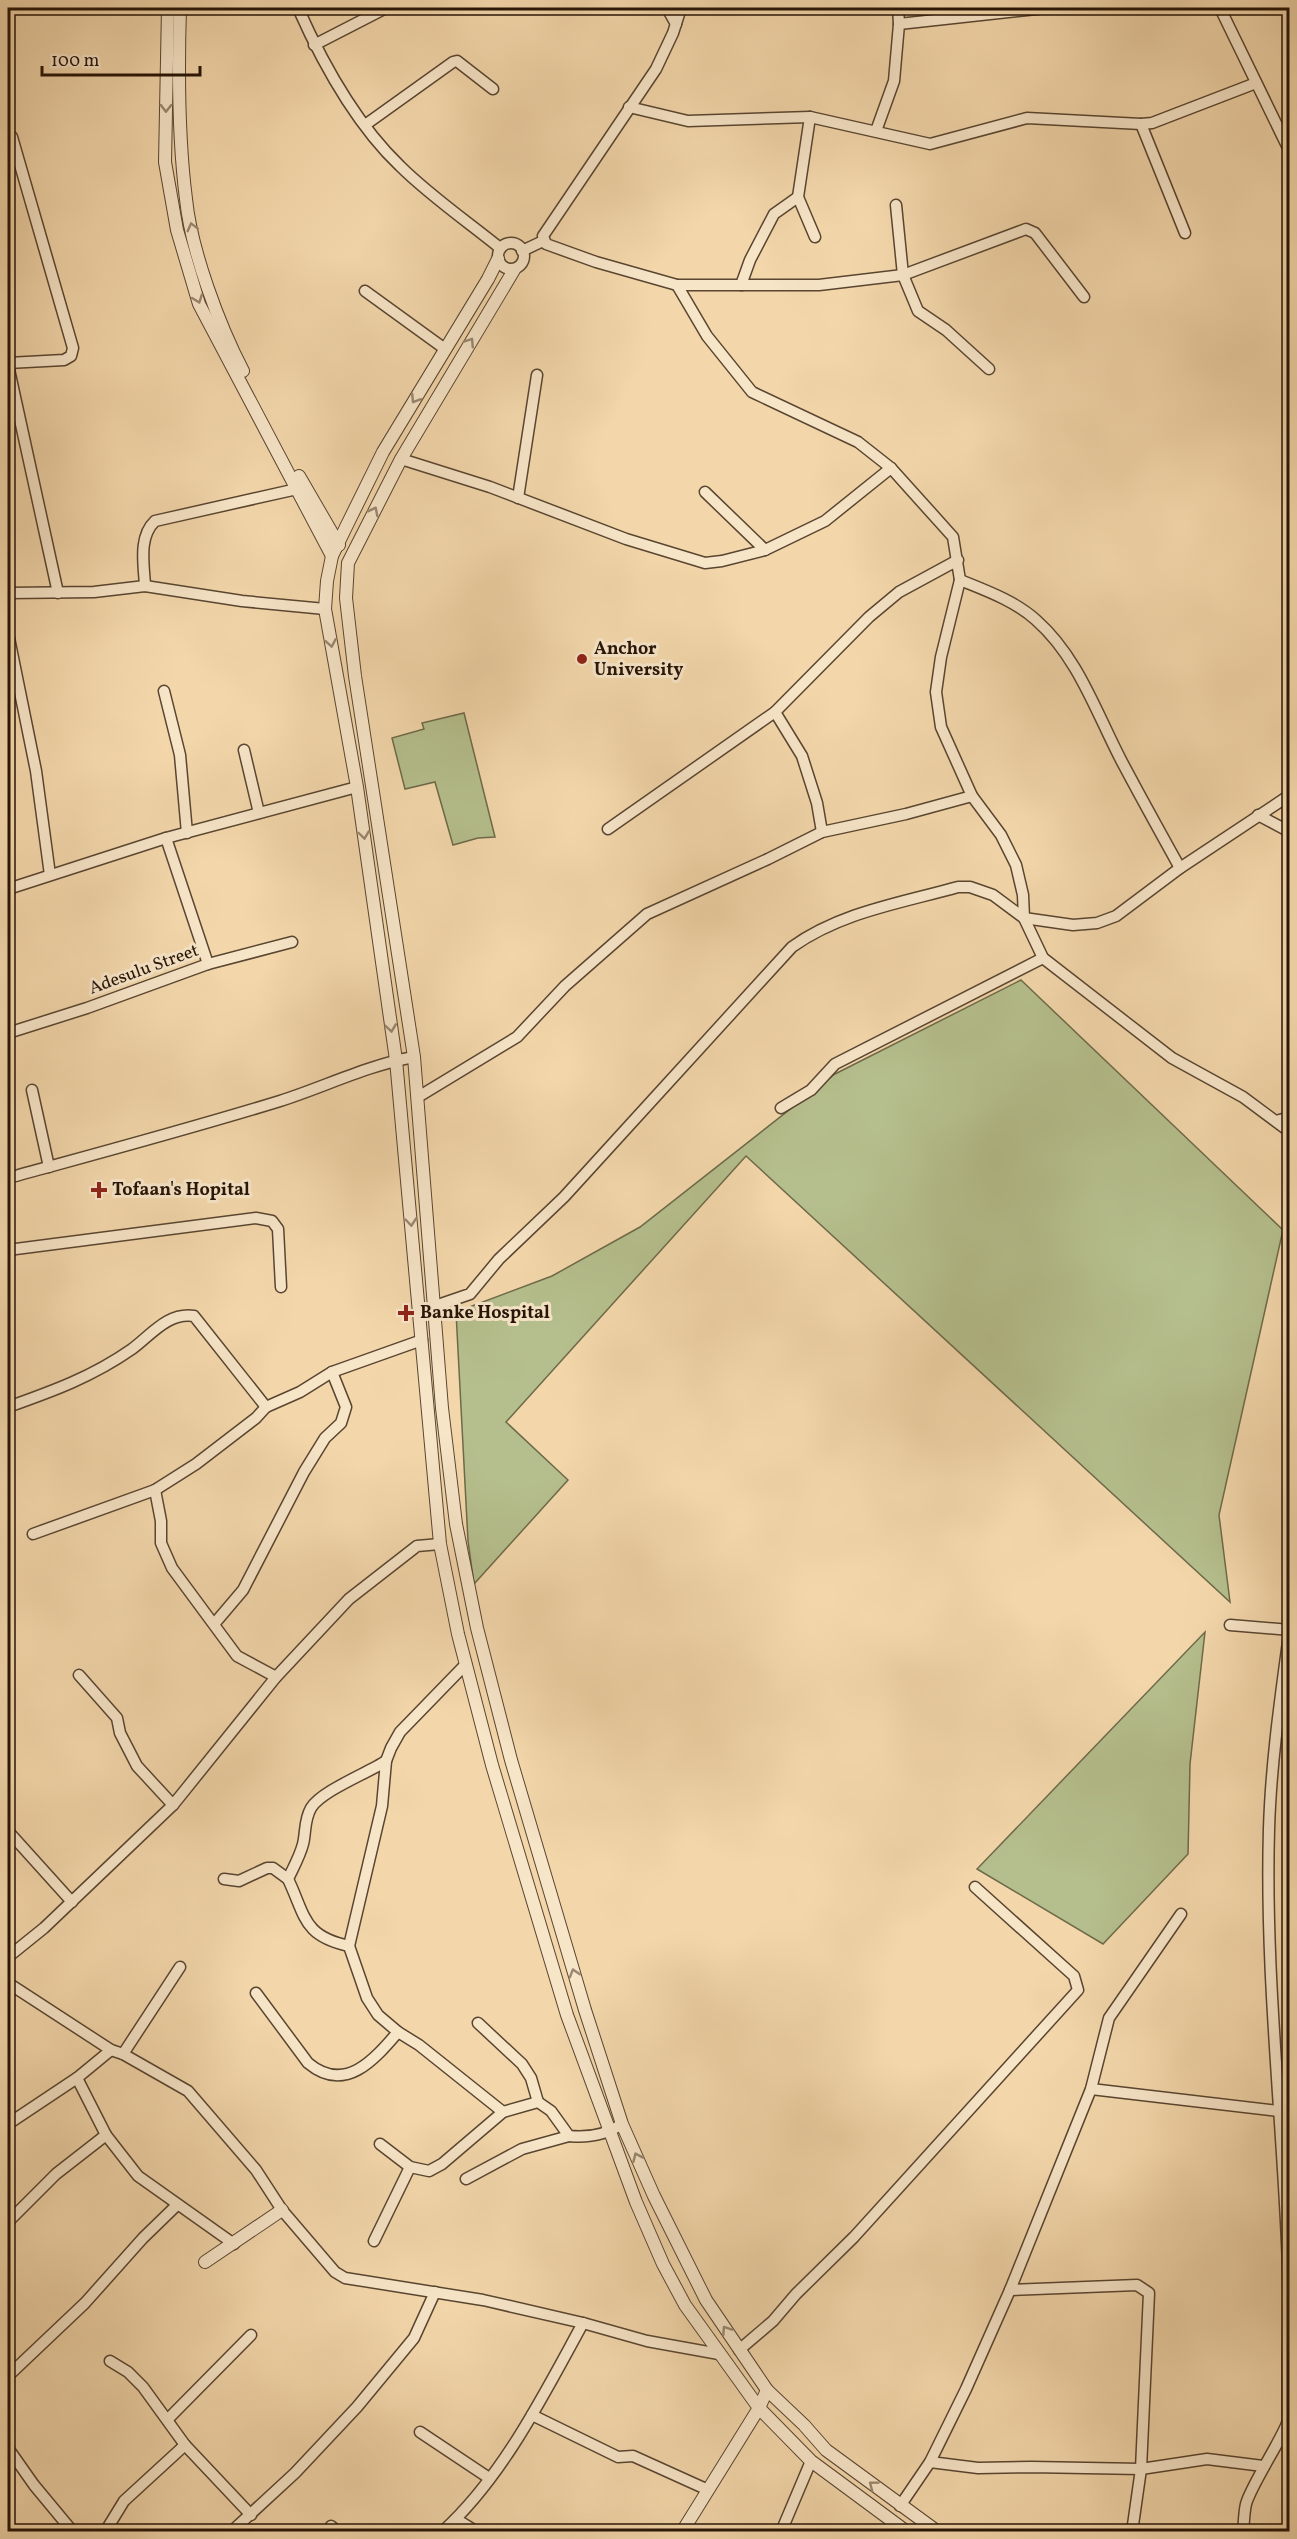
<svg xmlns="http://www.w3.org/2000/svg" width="1297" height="2539" font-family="Vollkorn,serif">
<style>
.green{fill:#b5bf8d;stroke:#6e6a4a;stroke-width:1.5}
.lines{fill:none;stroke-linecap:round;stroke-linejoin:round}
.minor-casing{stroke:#594530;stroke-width:13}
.tertiary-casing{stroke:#594530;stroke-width:14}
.minor{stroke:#f7e5c8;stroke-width:10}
.tertiary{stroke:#f7e5c8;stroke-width:12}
.oneway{stroke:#998771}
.poi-dot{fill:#8f2418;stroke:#f7e5c8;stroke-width:2}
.labels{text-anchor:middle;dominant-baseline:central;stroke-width:6;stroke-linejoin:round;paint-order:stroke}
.poi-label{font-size:18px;font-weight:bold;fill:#261407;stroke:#f7e5c8;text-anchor:start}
.street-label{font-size:18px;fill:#261407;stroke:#f7e5c8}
</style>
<rect width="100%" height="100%" fill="#f3d7ab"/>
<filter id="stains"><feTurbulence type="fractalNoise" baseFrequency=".00333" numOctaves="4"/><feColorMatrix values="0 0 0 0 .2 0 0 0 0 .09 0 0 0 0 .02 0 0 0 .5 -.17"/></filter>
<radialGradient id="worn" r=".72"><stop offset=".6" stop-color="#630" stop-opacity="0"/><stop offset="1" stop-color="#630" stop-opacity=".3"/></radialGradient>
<g class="green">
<polygon points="464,713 495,837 478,838 453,845 435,782 405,789 392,738 424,729 422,723"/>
<polygon points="1021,980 1283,1230 1219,1515 1230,1602 746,1156 506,1422 568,1480 474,1584 468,1541 456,1312 552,1276 640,1227 835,1074"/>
<polygon points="1205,1632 1190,1764 1188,1854 1103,1944 977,1869"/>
</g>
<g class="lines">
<g class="minor-casing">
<g id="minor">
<path d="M298,8C322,62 357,125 400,166C429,195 468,222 500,248"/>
<polyline points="667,8 676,24"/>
<polyline points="681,8 673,33 656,69 543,236 546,244 596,262 677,285 819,285 903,275 1026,229 1035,233 1084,297"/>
<polyline points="1220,8 1290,152"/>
<polyline points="899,24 1046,8"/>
<polyline points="314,45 386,8"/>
<polyline points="629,107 688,121 810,117 930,144 1027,118 1141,124 1152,123 1256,83"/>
<polyline points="810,117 798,197 815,237"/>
<polyline points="1141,124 1185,233"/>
<polyline points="365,125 453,62 457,61 493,89"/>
<polyline points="876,131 894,81 899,24 898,8"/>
<polyline points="896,205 903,275 918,311 946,330 989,369"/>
<circle cx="511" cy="256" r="13"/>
<polyline points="522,251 543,241"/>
<polyline points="677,285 707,336 752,392 858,442 891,468 953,537 960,580 941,657 936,692 941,727 972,796 1001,835 1016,865 1023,895 1024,918 1043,958 1172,1058 1243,1097 1290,1132"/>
<polyline points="741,285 750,260 774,214 798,197"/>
<polyline points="365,291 445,349"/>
<polyline points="8,363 64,360 71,356 73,348 12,137"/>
<polyline points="8,365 58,593"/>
<polyline points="401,459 490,487 626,539 705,563 722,561 765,550 825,521 891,468"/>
<polyline points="705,492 765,550"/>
<polyline points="518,498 537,375"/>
<path d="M960,580C987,591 1015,601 1036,620C1078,657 1096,712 1121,760C1140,796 1160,832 1180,868"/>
<path d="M145,586C144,565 138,537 155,521L297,489"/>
<polyline points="8,593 94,592 145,586 242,601 325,609"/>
<polyline points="8,633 36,771 50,875"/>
<polyline points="164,691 180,755 187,833"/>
<polyline points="775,712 802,756 817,803 822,832"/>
<polyline points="244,750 259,813"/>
<polyline points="1258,815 1290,832"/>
<polyline points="608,829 775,712 869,617 899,592 958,560"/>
<polyline points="166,838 208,964"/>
<polyline points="8,889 166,838 357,787"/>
<polyline points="8,1033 87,1008 208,964 292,942"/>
<polyline points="32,1090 49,1167"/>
<polyline points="418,1097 517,1037 565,986 647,914 768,859 822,832 906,814 972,796"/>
<polyline points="781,1108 811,1090 835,1064 1043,958"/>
<polyline points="1276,1121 1290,1117"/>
<path d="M8,1178C99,1153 189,1129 280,1101C324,1087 368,1065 414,1057"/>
<polyline points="8,1250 256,1218 272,1221 278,1229 281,1287"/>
<path d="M435,1306L470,1294L499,1259L564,1197L792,947C841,912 901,903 958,887H970L993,895L1024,918L1073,925L1097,923L1116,916L1180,868L1290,795"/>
<path d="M8,1407C53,1391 92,1377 132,1349C151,1335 168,1312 194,1316L266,1407"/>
<polyline points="155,1490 161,1521 161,1543 172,1568 237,1656 276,1677"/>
<polyline points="33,1534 155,1490 196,1464 256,1418 266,1407 300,1392 332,1372 422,1340"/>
<polyline points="215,1623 243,1590 304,1472 325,1438 341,1423 346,1407 332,1372"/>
<polyline points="1230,1625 1290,1630"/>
<polyline points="466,1664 400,1732 391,1748 386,1761 382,1806 349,1946 367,1998 378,2015 398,2032 419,2045 503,2112"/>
<polyline points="79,1675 117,1718 120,1733 137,1766 173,1805"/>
<polyline points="8,1831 72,1902"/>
<polyline points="224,1879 239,1881 267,1868 273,1868 288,1879"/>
<path d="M349,1946C303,1936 306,1917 288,1879C293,1868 300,1856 303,1844C306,1832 304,1820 311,1808C321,1791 368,1773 386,1761"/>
<polyline points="8,1957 44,1928 173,1805 276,1677 349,1599 417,1546 440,1544"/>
<polyline points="8,1983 111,2050 123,2054 188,2091 256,2170 282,2210 335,2272 345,2278 483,2300 583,2323 647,2341 719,2354"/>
<path d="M256,1993L308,2063C345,2094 374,2060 398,2032"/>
<polyline points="478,2023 522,2064 531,2078 538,2102"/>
<polyline points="123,2054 180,1967"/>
<polyline points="77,2078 106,2135 138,2176 234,2244"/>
<polyline points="1091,2089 1279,2111"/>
<polyline points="8,2124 77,2078 111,2050"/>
<path d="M380,2144L410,2167L429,2171L442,2164L503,2112L538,2102L551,2111L569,2136C589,2138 606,2135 622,2124"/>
<polyline points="466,2179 522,2149 569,2136"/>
<polyline points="8,2222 56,2174 106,2135"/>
<polyline points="374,2241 410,2167"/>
<polyline points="1010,2290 1137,2285 1149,2293 1141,2469 1132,2532"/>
<polyline points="739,2350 773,2321 796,2294 854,2237 1078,1990 1074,1976 975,1887"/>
<polyline points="110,2361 128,2372 143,2387 185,2445 251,2515"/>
<polyline points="8,2376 85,2303 143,2238 177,2205"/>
<polyline points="532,2415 618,2457 633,2456 706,2489"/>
<polyline points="168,2419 251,2335"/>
<polyline points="420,2432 489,2478"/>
<polyline points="8,2448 34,2485 73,2532"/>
<polyline points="930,2462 978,2468 1031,2467 1141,2469 1207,2459 1263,2466"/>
<polyline points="900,2506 930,2462 966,2389 1010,2290 1091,2089 1109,2018 1181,1914"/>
<polyline points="456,2519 477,2532"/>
<polyline points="331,2526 338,2532"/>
<polyline points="105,2532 124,2501 185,2445"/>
<polyline points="231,2532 295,2473 357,2407 414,2338 435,2292"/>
<path d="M442,2532C503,2477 544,2394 583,2323"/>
<polyline points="781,2532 811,2461"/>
<path d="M1243,2532C1244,2523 1244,2512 1246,2504C1251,2484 1289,2429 1288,2418C1287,2360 1290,2301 1287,2243C1281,2105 1265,1967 1269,1829C1271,1761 1281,1694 1290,1627"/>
</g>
</g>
<g class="tertiary-casing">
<g id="tertiary">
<polyline points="168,8 165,162 177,230 199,304 332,556"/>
<path d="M180,8C178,71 178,136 186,199C191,250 219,325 243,371"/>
<polyline points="498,259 488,279 383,452 346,527 332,556 327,581 325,609 357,787 396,1060 440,1544 458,1634 492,1765 567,2015 636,2202 663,2264 685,2305 759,2408 811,2461 907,2532"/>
<polyline points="514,270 401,459 348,563 346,598 355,676 414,1057 442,1408 456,1524 477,1628 511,1760 585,2010 622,2124 654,2196 706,2300 767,2390 804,2425 826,2450 938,2532"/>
<polyline points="299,476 339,545"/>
<polyline points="205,2262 282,2210"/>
<polyline points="682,2532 759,2408 767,2390"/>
</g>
</g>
<use href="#minor" class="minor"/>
<use href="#tertiary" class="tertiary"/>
</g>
<defs><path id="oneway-chevron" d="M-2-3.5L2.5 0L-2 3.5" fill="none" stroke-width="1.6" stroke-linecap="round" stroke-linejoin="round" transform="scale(1.5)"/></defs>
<g class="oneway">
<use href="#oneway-chevron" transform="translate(166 108) rotate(91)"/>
<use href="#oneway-chevron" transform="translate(192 227) rotate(-104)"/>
<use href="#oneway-chevron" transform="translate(198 299) rotate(70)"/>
<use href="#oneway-chevron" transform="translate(470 342) rotate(-57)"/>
<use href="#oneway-chevron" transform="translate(415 399) rotate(122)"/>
<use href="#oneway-chevron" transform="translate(374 511) rotate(-63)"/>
<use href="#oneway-chevron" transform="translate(331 643) rotate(80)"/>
<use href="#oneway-chevron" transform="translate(364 835) rotate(82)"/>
<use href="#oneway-chevron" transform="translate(391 1028) rotate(82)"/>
<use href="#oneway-chevron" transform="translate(411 1222) rotate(85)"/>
<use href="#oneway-chevron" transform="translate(574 1973) rotate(-107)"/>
<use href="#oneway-chevron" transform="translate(637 2157) rotate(-114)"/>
<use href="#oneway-chevron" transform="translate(726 2330) rotate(-123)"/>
<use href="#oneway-chevron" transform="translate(873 2485) rotate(-143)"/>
</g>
<g class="poi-dot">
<circle cx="582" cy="659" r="6"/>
<path d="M96 1181h6v6h6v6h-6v6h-6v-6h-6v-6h6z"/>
<path d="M403 1304h6v6h6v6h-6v6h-6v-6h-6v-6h6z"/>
</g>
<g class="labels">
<g class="poi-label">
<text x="594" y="649">Anchor<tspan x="594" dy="21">University</tspan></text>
<text x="112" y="1190">Tofaan's Hopital</text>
<text x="420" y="1313">Banke Hospital</text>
</g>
<g class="street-label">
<text transform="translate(144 970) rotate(-20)">Adesulu Street</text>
</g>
</g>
<rect width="1297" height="2539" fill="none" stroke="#f3d7ab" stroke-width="30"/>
<rect x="9" y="9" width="1279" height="2521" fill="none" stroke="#261407" stroke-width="3"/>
<rect x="15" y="15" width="1267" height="2509" fill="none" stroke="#261407" stroke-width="1.5"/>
<path d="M42 66v9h158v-9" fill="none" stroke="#261407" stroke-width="3"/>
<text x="51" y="66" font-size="18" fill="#261407" stroke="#f7e5c8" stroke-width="4.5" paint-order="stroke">100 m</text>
<rect width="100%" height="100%" filter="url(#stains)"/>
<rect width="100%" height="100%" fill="url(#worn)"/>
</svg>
